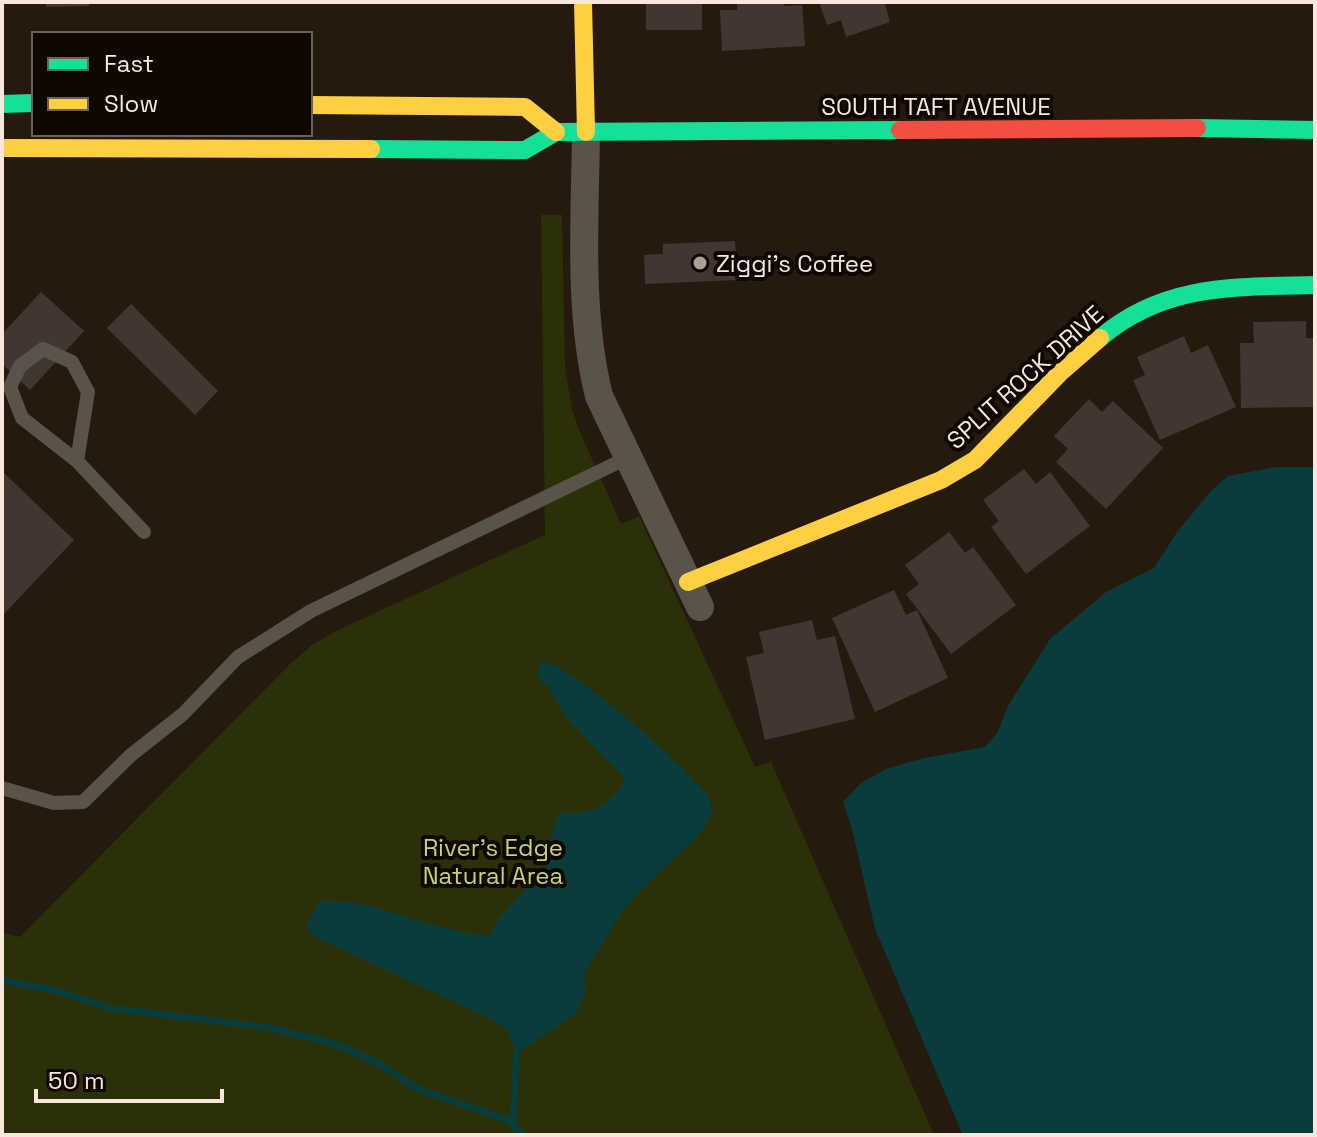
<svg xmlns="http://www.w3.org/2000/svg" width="1317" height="1137" font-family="'Space Grotesk',sans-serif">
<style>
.green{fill:#2c3007}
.water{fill:#093d3c}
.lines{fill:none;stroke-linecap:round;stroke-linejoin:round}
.stream{stroke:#093d3c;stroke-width:7}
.building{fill:#423631}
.lane{stroke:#59534a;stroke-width:14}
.street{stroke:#59534a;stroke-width:28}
.fast{stroke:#16e098;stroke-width:18}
.slow{stroke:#ffcf43;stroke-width:18}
.jam{stroke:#f24e42;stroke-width:18}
.poi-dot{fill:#aea094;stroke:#100702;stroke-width:3}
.labels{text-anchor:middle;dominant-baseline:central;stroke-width:8;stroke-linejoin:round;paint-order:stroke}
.street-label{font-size:24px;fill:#f8e8dc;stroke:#100702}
.poi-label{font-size:24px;fill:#f8e8dc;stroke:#100702;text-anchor:start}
.park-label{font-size:24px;fill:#c1d476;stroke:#100702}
</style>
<rect width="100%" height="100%" fill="#261a0f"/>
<polygon class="green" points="541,215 562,215 565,367 572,409 579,430 621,524 639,516 755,767 771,762 934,1135 2,1135 2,933 20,937 289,665 312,645 338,630 545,535"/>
<g class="water">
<polygon points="1276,467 1315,467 1315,1135 963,1135 875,929 852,829 843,802 861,783 886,769 920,759 985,747 997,733 1009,704 1050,639 1106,592 1154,568 1177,532 1211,491 1228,476"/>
<path d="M546,662C577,670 690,769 708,797C711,802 711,808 712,814L698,836L638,893L621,913L584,974L586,990L576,1014L516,1054L508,1032L497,1022L315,937L307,928L310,916L321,901C367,898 410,921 454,930C467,933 478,936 491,934L497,920L550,863C543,852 528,849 517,842L520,834L530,845L548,847L558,815L563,812C588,817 607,805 623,785V777L567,718L552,695L550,687L540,680L537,673L540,665Z"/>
</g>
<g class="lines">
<g class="stream">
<polyline points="2,980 61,992 109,1008 265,1027 333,1043 380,1064 418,1089 508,1120 523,1135"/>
<polyline points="513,1125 516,1054"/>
</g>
</g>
<g class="building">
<polygon points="46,2 89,2 89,6 46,7"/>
<rect x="646" y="2" width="56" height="28"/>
<polygon points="737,2 784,2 784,6 802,5 805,46 722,51 720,10 737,10"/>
<polygon points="819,2 890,2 885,4 890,22 846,37 841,20 827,25"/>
<polygon points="735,241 737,280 645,284 644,255 663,254 663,244"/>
<polygon points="41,292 84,331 30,390 2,364 2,334"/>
<polygon points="131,304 218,391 195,415 107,328"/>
<polygon points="1306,321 1306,338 1315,338 1315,407 1241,408 1240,343 1254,343 1253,322"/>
<polygon points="1184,336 1191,353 1208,345 1236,407 1160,440 1133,380 1145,375 1137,357"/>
<polygon points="1089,399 1102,412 1113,401 1163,448 1106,509 1056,462 1068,449 1054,436"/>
<polygon points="1024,469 1036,484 1050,472 1090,526 1026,574 991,527 999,521 983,500"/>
<polygon points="2,471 74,540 2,616"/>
<polygon points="949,532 965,553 973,547 1016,605 951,654 906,594 919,584 905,565"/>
<polygon points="894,590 906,615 917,610 948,678 875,712 832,618"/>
<polygon points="812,620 817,640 835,636 855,719 765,740 746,657 764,653 759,632"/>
</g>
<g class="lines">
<g class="lane">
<polyline points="77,461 22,418 10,387 20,366 43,349 72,362 88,392 77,461 144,532"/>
<polyline points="2,788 54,803 83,802 131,755 183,714 238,657 311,611 627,458"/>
</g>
<path class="street" d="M586,132C585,220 578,311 599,396L700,607"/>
<g class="fast">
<polyline points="2,104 34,103"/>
<polyline points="1197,128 1315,130"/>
<polyline points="371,149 525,150 556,132 900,130"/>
<path d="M1100,338C1164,283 1236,287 1315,285"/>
</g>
<g class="slow">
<polyline points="583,2 586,132"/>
<polyline points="310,105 525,107 556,132"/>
<polyline points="2,148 371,149"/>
<polyline points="688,582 941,480 975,460 1061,372 1100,338"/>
</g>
<polyline class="jam" points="900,130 1197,128"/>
</g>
<circle class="poi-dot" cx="700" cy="263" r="8"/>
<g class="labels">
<g class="street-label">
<text x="936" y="106">SOUTH TAFT AVENUE</text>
<text transform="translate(1025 377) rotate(-42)">SPLIT ROCK DRIVE</text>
</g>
<g class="poi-label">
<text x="716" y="263">Ziggi's Coffee</text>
</g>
<g class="park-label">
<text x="493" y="847">River's Edge<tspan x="493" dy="28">Natural Area</tspan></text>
</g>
</g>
<rect width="1317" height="1137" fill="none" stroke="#f8e8dc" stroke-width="8"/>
<rect x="32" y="32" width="280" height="104" fill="#100702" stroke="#6d6159" stroke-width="2"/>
<rect x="48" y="58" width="40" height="12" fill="#16e098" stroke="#6d6159" stroke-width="2"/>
<text x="104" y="72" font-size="24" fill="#f8e8dc">Fast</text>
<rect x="48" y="98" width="40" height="12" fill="#ffcf43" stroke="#6d6159" stroke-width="2"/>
<text x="104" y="112" font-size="24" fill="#f8e8dc">Slow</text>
<path d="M36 1089v12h186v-12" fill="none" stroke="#f8e8dc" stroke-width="4"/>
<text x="48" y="1089" font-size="24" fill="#f8e8dc" stroke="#100702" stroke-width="6" paint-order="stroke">50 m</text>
</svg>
